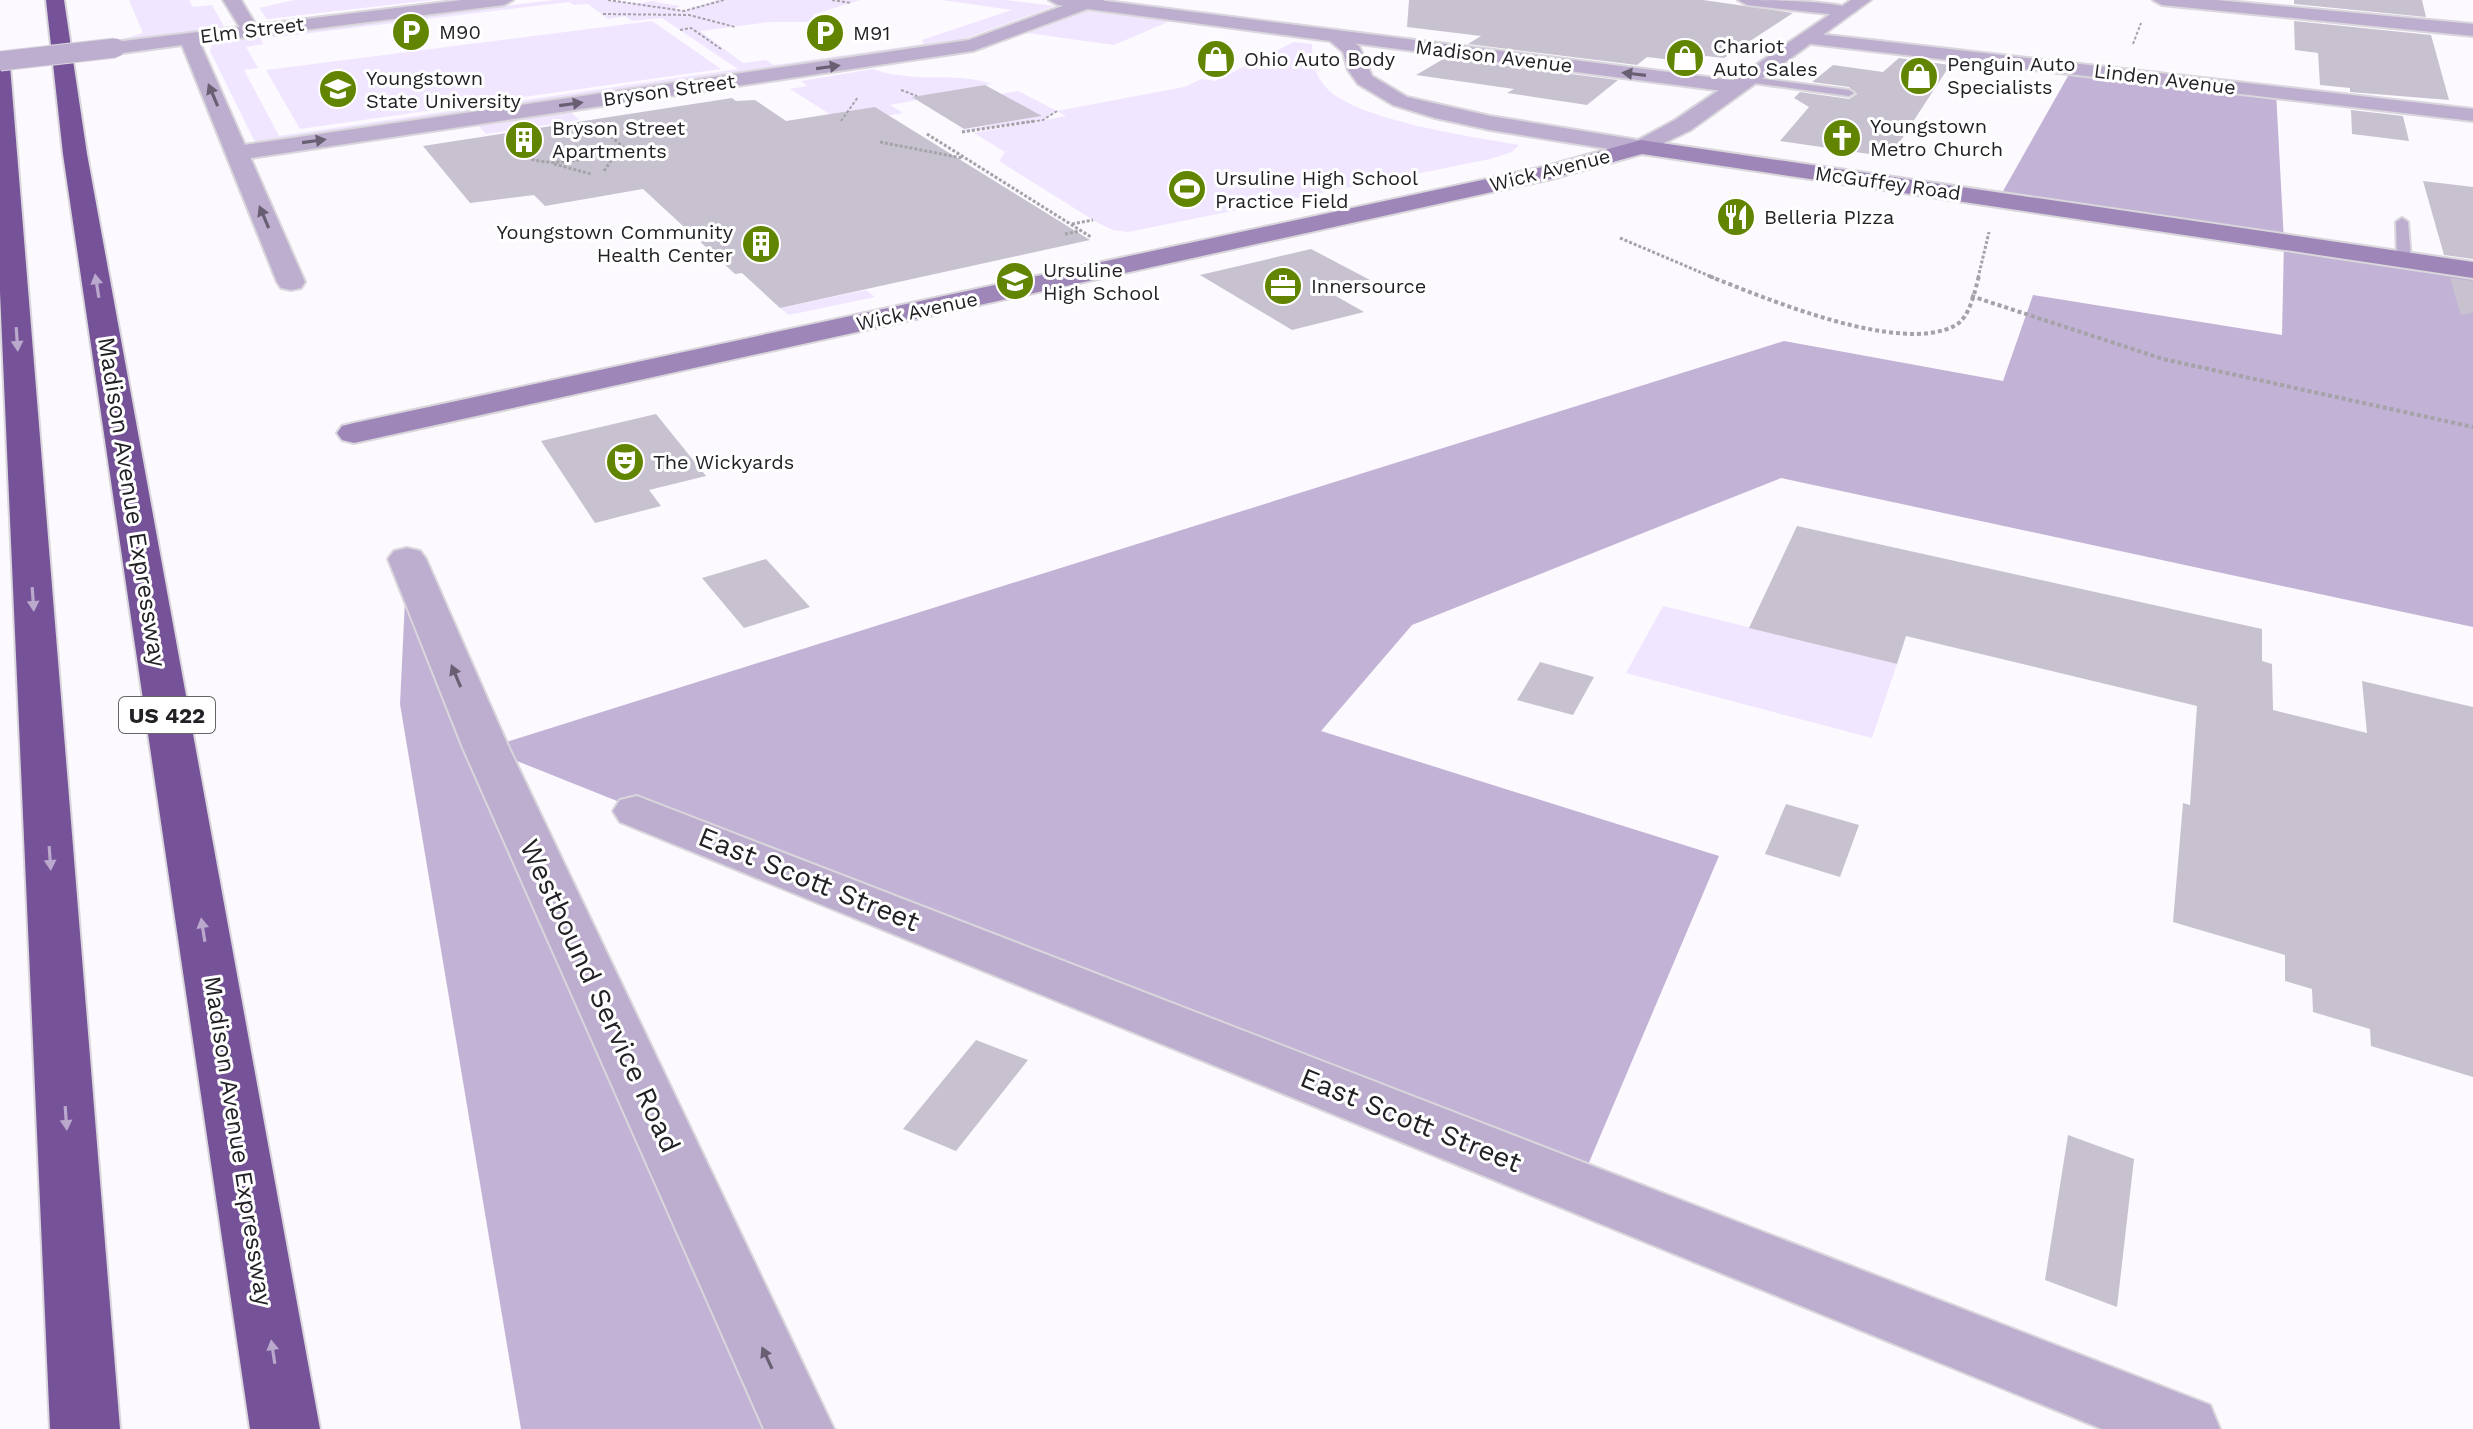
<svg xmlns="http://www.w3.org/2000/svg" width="2473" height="1429" font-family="'Work Sans',sans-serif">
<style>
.green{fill:#f1e6ff;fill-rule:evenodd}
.forest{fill:#c2b2d5}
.building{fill:#c8c2d0}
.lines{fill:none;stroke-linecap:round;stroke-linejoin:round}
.service-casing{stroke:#d9d6dc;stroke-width:4}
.minor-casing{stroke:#d9d6dc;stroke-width:4}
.tertiary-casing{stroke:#d9d6dc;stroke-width:4}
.secondary-casing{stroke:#d9d6dc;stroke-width:4}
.motorway-casing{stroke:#d9d6dc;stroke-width:4}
.path-far2{stroke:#a5a2a8;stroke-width:2;stroke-dasharray:3 2;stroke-linecap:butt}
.path-far1{stroke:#a5a2a8;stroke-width:3;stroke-dasharray:3 2;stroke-linecap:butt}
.path{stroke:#a5a2a8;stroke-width:4;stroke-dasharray:4 3;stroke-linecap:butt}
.service{fill:#bdadcf;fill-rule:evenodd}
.minor{fill:#bdadcf;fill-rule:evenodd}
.tertiary{fill:#bdadcf;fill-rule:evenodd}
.secondary{fill:#9e87b8;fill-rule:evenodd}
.motorway{fill:#765399;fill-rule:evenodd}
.tertiary-bridge-casing{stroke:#d9d6dc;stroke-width:21;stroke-linecap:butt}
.tertiary-bridge{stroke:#bdadcf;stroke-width:19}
.oneway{fill:#686072}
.oneway2{fill:#baa9cc}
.labels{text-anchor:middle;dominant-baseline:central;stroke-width:6;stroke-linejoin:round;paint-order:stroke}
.far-street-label{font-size:20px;fill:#232126;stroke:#fff}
.far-poi-label{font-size:20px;fill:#232126;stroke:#fff;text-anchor:start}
.shield{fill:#fff;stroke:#656467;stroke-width:2}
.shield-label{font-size:22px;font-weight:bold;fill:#232126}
.street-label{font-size:24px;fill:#232126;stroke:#fff}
.near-street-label{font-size:28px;fill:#232126;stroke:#fff}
</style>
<rect width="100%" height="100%" fill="#fcf9ff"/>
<g class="green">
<polygon points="129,0 189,0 193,7 212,5 226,30 112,42 143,33"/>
<polygon points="294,0 433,0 267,19 259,8"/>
<path d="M554,0H608L636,4L659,0L654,2L681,6L673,9L684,11L717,0H860L812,15L821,18L808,22H770L700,31L743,63L766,60L774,65L924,44L922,40L1012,10L942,0H1006L1055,6L958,41L255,142L210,51L213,43L229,38ZM569,2L574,5L588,4L608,19L625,16L632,21L662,18L738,69L279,136L244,70L258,68L246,47L263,44L261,39Z"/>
<polygon points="1088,11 1170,21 1114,45 1027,33"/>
<polygon points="652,21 721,69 300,129 266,70"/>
<path d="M1294,42L1312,44C1312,59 1314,73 1324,85C1350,120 1475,137 1519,145L1512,152L1490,159L1128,232L1113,230L1098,223L999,161L1005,152L974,133L1066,116L1057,111L1043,120L962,132L965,131L962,130L1040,116L1000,94L1018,91L1057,111L1184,87L1202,79L1215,81Z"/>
<path d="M873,69C913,84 955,71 992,84L913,97L917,100L890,105L903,113L844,123L790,89L807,86L801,81Z"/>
<polygon points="570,111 579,120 486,134 478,125"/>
<polygon points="866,290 875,297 789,315 780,308"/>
<polygon points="1663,606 1897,664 1872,738 1626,673"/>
</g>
<polygon class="forest" points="2072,69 2276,92 2284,242 2473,270 2473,627 1781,478 1412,625 1321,731 1719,856 1579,1186 487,749 799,1429 521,1429 400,704 407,559 487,748 1784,341 2003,381 2033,295 2282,335 2284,242 1998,200"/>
<g class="building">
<polygon points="1409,0 1703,0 1793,13 1724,58 1706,56 1697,63 1647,57 1637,65 1468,44 1481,36 1407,27"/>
<polygon points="2294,0 2422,0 2426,17 2294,4"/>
<polygon points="2294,21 2431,35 2449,100 2350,92 2350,88 2320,85 2318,53 2295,50"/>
<polygon points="1445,58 1618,80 1587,105 1507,93 1514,89 1416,75"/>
<polygon points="1899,58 1950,65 1890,157 1780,141 1809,107 1794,98 1800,92 1849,99 1857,94 1849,87 1812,82 1833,65 1883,72"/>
<polygon points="985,85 1042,116 964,129 912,97"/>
<polygon points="732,98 736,101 755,100 786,121 875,107 1090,240 780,308 742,273 735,274 643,189 545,206 534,195 470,203 423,146"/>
<polygon points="2351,110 2403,116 2409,141 2352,134"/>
<polygon points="2423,181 2473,187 2473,259 2444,255"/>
<polygon points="1311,249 1370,280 1327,291 1364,312 1292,330 1200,275"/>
<polygon points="2450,278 2473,281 2473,313 2461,315"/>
<polygon points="656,414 706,476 649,490 661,506 595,523 541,441"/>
<polygon points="1797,526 2262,629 2262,661 2272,664 2273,710 2367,733 2362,681 2473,707 2473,1077 2371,1046 2370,1029 2313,1012 2312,989 2285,981 2285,955 2173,922 2183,803 2190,805 2197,706 1906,636 1897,664 1749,628"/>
<polygon points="766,559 810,607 744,628 702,578"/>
<polygon points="1540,662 1594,677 1573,715 1517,700"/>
<polygon points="1786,804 1859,825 1840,877 1765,854"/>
<polygon points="976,1040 1028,1060 956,1151 903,1129"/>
<polygon points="2068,1135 2134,1159 2117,1307 2045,1280"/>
</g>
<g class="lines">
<g class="service-casing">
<g id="service">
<polygon points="1750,77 1849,90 1854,93 1849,96 1746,82 1745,80"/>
<polygon points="2402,218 2408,222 2411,260 2404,264 2397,260 2396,222"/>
</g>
</g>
<g class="minor-casing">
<g id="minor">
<polygon points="223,0 241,0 259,30 256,34 244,34"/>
<polygon points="1079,0 1104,0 1101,4 973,51 237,160 229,158 226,153 229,148 237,146 969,40"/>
<path d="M1738,0C1762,0 1841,0 1856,11L1847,16L1747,5Z"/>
<polygon points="2153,0 2216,0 2473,24 2473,36 2162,5"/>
<polygon points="1336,30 1739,81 1749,87 1739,93 1329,40 1327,36"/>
<polygon points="1810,33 2473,109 2473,121 1803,43 1801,39 1803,35"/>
<polygon points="637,796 2210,1405 2220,1429 2102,1429 620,822 613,811 620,800"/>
</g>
</g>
<g class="tertiary-casing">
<g id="tertiary">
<polygon points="462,0 513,0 504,5 200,43 305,282 301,288 291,290 281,288 277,282 182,45 115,54 105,48 115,42"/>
<polygon points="1049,0 1098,0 1336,30 1359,46 1372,76 1407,97 1490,116 1638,140 1675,120 1851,0 1871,0 1691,130 1641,154 1490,130 1435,118 1393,105 1358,84 1348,70 1343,52 1330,41 1058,5"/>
<polygon points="407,548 420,551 426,559 509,748 834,1429 764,1429 463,748 388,559 394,551"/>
</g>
</g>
<g class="secondary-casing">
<polygon id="secondary" points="1641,140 2473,262 2473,278 1642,154 1551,179 354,443 342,440 337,433 342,426 354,423 1547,166"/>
</g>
<g class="motorway-casing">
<g id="motorway">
<polygon points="46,0 64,0 87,154 320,1429 250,1429 63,154"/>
<polygon points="0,60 10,66 120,1429 50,1429 0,292"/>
</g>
</g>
<g class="path-far2">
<polyline points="608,0 684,11 724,0"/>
<polyline points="832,0 851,3"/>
<polyline points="603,14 689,15 735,27"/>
<polyline points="680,30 691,28 721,49"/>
<polyline points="2133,44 2141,23"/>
<polyline points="901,90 917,96"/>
<polyline points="841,121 858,97"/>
<polyline points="1022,123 1043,120 1057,111"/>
</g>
<g class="path-far1">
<polyline points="962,132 1035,121"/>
<polyline points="607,133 630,153"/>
<polyline points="927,134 1091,237"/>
<polyline points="880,142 962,158"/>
<path d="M518,153C549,173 596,155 631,149"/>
<polyline points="554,164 591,174"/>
<polyline points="604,171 617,152"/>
<polyline points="1072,224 1093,220"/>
<polyline points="1065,234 1080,231"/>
<polyline points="1620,238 1714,278"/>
<polyline points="1978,278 1989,232"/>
</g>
<g class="path">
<path d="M1709,276C1765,298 1901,356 1956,325C1970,317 1975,290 1979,276"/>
<polyline points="1971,296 2163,359 2473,427"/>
</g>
<use href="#service" class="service"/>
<use href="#minor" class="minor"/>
<use href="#tertiary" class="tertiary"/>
<use href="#secondary" class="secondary"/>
<use href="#motorway" class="motorway"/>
<g class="tertiary-bridge-casing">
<polyline id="tertiary-bridge" points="0,61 115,48"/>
</g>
<use href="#tertiary-bridge" class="tertiary-bridge"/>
</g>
<defs><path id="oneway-solid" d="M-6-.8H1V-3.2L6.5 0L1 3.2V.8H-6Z" transform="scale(2)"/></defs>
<g class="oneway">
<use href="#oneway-solid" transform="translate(828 67) rotate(-8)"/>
<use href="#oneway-solid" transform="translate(1634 74) rotate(-173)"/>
<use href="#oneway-solid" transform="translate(213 95) rotate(-113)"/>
<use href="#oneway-solid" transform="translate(571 104) rotate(-8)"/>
<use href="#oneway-solid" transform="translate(314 141) rotate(-8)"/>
<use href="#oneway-solid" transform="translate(264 217) rotate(-113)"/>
<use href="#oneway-solid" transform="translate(456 676) rotate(-113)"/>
<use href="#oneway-solid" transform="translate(767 1358) rotate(-115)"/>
</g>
<g class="oneway2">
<use href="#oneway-solid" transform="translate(97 286) rotate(-99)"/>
<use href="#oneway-solid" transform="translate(17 339) rotate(86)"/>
<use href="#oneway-solid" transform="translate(33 599) rotate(86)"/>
<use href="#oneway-solid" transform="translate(50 858) rotate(86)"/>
<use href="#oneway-solid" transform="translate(203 930) rotate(-99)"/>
<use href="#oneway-solid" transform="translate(66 1118) rotate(86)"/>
<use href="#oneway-solid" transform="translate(273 1352) rotate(-99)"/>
</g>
<defs>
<g id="parking-disc" transform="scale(2)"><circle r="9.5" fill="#618401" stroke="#fff"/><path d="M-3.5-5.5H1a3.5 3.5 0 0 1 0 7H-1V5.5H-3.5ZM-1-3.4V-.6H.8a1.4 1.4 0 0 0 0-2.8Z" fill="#fff"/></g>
<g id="shop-disc" transform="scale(2)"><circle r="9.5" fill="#618401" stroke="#fff"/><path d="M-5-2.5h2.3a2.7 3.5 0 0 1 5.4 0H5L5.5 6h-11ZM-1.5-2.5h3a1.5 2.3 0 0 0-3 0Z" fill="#fff"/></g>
<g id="university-disc" transform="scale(2)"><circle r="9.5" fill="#618401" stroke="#fff"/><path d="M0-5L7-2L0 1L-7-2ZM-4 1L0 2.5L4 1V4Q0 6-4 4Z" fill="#fff"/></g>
<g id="church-disc" transform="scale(2)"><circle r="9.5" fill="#618401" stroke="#fff"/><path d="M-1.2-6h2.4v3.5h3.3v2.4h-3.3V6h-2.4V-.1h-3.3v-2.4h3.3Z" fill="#fff"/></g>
<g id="building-disc" transform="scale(2)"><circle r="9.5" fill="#618401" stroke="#fff"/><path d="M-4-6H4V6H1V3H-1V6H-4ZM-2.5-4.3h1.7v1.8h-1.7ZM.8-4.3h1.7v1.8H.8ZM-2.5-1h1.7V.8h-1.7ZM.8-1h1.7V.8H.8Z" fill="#fff"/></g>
<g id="stadium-disc" transform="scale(2)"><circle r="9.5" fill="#618401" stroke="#fff"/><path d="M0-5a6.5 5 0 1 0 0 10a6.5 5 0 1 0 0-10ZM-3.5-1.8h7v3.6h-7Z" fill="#fff"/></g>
<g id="restaurant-disc" transform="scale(2)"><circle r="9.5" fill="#618401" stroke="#fff"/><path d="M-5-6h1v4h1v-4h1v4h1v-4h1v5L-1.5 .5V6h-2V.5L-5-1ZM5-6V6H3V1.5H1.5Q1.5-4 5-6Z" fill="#fff"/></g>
<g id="school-disc" transform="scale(2)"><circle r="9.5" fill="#618401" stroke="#fff"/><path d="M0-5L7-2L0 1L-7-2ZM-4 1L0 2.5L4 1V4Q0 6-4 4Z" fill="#fff"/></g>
<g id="office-disc" transform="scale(2)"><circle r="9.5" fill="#618401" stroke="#fff"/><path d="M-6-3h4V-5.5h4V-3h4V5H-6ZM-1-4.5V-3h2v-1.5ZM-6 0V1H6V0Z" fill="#fff"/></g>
<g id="theatre-disc" transform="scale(2)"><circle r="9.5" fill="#618401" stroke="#fff"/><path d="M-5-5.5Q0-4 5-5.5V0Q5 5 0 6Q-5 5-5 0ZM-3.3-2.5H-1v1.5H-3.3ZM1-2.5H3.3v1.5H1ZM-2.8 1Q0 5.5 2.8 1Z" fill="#fff"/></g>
</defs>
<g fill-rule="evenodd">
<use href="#parking-disc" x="411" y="32"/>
<use href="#parking-disc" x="825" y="33"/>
<use href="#shop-disc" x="1685" y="58"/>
<use href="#shop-disc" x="1216" y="59"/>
<use href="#shop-disc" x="1919" y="76"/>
<use href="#university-disc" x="338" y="89"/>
<use href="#church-disc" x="1842" y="138"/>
<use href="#building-disc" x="524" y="140"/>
<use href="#stadium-disc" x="1187" y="189"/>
<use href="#restaurant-disc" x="1736" y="217"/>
<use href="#building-disc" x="761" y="244"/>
<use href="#school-disc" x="1015" y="281"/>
<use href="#office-disc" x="1283" y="286"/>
<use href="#theatre-disc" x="625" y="462"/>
</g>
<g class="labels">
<g class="far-street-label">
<text transform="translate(252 30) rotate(-7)">Elm Street</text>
<text transform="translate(1494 56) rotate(7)">Madison Avenue</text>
<text transform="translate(2165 79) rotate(7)">Linden Avenue</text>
<text transform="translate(669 90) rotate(-8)">Bryson Street</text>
<text transform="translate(1550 170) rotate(-14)">Wick Avenue</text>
<text transform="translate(1888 183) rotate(8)">McGuffey Road</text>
<text transform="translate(917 311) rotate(-12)">Wick Avenue</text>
</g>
<g class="far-poi-label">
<text x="439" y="32">M90</text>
<text x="853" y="33">M91</text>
<text x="1713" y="46">Chariot<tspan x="1713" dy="23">Auto Sales</tspan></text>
<text x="1244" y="59">Ohio Auto Body</text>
<text x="1947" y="64">Penguin Auto<tspan x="1947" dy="23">Specialists</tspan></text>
<text x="366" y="78">Youngstown<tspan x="366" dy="23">State University</tspan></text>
<text x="1870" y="126">Youngstown<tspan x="1870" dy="23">Metro Church</tspan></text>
<text x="552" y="128">Bryson Street<tspan x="552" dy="23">Apartments</tspan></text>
<text x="1215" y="178">Ursuline High School<tspan x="1215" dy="23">Practice Field</tspan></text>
<text x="1764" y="217">Belleria PIzza</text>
<text x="733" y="232" text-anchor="end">Youngstown Community<tspan x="733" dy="23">Health Center</tspan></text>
<text x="1043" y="270">Ursuline<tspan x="1043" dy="23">High School</tspan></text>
<text x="1311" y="286">Innersource</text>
<text x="653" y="462">The Wickyards</text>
</g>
<rect class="shield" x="119" y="697" width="96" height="36" rx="6"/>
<g class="shield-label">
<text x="167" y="715">US 422</text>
</g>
<g class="street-label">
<text transform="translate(132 502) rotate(81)">Madison Avenue Expressway</text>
<text transform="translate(238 1141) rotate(81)">Madison Avenue Expressway</text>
</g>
<g class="near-street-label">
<text transform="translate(809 879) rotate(22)">East Scott Street</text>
<text transform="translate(600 996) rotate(65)">Westbound Service Road</text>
<text transform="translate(1411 1120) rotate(22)">East Scott Street</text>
</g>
</g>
</svg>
